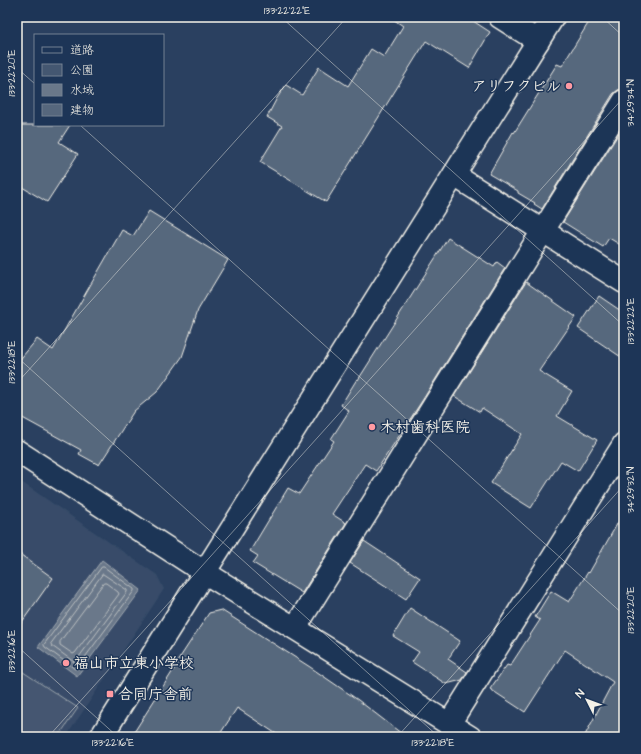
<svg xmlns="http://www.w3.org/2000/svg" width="641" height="754" font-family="'Architects Daughter','Klee One',sans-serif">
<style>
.built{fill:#374c69}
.green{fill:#445771;stroke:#9ca4ac}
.water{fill:#6a788a;stroke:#a1a8b0}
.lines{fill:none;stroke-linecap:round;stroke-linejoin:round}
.shore{stroke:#bdc1c2;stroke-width:1}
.building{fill:#56677d;stroke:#f4f1e8}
.street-casing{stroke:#f4f1e8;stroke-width:25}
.secondary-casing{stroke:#f4f1e8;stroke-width:25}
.street{stroke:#1d3557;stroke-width:22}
.secondary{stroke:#1d3557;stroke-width:22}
.ticks{fill:none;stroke:#f4f1e8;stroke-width:1;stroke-opacity:0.45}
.poi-dot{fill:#ff9aa2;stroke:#1d3557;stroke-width:1.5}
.labels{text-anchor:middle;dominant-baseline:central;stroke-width:3;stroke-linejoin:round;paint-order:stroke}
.poi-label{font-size:15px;font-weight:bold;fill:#f4f1e8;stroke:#1d3557;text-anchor:start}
.neatline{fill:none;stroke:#f4f1e8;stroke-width:1.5}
.ticks-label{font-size:10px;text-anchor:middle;fill:#f4f1e8}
</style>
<rect width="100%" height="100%" fill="#2a4060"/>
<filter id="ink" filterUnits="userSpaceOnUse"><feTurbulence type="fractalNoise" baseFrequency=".025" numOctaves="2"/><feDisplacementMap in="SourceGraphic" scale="8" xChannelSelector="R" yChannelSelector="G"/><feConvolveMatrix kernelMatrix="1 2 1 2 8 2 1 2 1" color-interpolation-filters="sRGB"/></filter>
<g filter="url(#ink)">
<polygon class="built" points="17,479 157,575 164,589 66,737 17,737"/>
<polygon class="green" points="17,668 78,708 58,737 17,737"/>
<polygon class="water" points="102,560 141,590 77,676 38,647"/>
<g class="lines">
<g class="shore">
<polygon points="102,567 104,567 134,589 134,591 77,668 75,669 45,647 44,645"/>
<polygon points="103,574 127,590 127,592 76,661 74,662 52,646 51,644"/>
<polygon points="104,583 106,583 118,592 119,594 75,653 73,654 60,645 60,642"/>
</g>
</g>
<g class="building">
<polygon points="390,17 467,17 490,32 469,68 426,41 326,202 260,162 282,126 267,117 277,98 286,85 302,95 319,67 348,86 371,49 384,57 403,26"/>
<polygon points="592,17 624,17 624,89 618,90 613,94 542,209 534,204 535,203 518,193 518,191 489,174 513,132 514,133 557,64 562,66"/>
<polygon points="17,125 70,125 59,142 78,154 47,202 17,184"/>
<polygon points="624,125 624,247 609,238 603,247 563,222"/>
<polygon points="149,211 228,260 198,310 182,357 157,392 134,411 99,465 79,454 81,450 17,415 17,363 37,339 53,350 122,230 133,236"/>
<polygon points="448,238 494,267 497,262 505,268 422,401 376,471 365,464 332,514 346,523 302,593 253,563 258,556 250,551 288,488 299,494 334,441 331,439 349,411 341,405 357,379 358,380"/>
<polygon points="526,282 576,317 539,371 572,391 557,416 597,440 578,471 561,461 531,508 491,483 522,434 482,408 480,412 454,396"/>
<polygon points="599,296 624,313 624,359 578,328"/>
<polygon points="624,512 624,737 584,737 613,682 565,650 525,712 490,689 507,665 510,666 540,620 535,617 551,591 569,602 588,572 589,573"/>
<polygon points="364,541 420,578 406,599 350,563"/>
<polygon points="17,552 53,578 17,629"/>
<polygon points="410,608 460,641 448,659 467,672 462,680 446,684 412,662 419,652 393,636"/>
<polygon points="221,610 310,667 358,700 406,737 281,737 237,708 218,737 131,737 176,666 175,665 209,613"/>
</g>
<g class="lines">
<g class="street-casing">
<g id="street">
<polyline points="500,17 538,41"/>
<polyline points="454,175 624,282"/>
<polyline points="17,451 204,572 470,737"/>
<polyline points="295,628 624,101"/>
<polyline points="449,724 624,444"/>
</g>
</g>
<g class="secondary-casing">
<polyline id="secondary" points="101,737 553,17"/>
</g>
<use href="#street" class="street"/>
<use href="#secondary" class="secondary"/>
</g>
</g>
<path class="ticks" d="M281,17L624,326M602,17L624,37M17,68L35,84M80,125L624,615M17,357L439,737M17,383L347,17M17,646L118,737M48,737L624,97M397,737L624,485"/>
<g class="poi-dot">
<circle cx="569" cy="86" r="4"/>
<circle cx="372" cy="427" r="4"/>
<circle cx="66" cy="663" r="4"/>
<rect x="106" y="690" width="8" height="8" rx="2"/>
</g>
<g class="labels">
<g class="poi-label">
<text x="561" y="86" text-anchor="end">アリフクビル</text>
<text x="380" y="427">木村歯科医院</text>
<text x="74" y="663">福山市立東小学校</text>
<text x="118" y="694">合同庁舎前</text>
</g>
</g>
<rect width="641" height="754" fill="none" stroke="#1d3557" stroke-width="44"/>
<rect x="34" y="34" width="130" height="92" fill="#1d3557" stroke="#738091"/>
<rect x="42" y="47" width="20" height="6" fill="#1d3557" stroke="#738091"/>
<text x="70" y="54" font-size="12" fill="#f4f1e8">道路</text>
<rect x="42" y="64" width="20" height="12" fill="#445771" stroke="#738091"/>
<text x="70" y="74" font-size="12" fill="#f4f1e8">公園</text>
<rect x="42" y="84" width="20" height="12" fill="#6a788a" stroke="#738091"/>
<text x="70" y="94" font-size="12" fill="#f4f1e8">水域</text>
<rect x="42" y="104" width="20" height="12" fill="#56677d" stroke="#738091"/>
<text x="70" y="114" font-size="12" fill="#f4f1e8">建物</text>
<g transform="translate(587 700) rotate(312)" stroke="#1d3557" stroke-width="3" paint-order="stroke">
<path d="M0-3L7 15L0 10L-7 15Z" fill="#f4f1e8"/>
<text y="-6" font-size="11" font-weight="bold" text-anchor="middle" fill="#f4f1e8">N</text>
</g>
<rect x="22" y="22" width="597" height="710" class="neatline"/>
<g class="ticks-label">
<text x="287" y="14">133°22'22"E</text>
<text transform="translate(11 73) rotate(-90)" y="4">133°22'20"E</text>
<text transform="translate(630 103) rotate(-90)" y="4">34°29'34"N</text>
<text transform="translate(630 321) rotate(-90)" y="4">133°22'22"E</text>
<text transform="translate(11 362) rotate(-90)" y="4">133°22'18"E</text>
<text transform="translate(630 490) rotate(-90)" y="4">34°29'32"N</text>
<text transform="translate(630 610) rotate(-90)" y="4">133°22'20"E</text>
<text transform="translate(11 651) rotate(-90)" y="4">133°22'16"E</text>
<text x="113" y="746">133°22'16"E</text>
<text x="433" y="746">133°22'18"E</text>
</g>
</svg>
